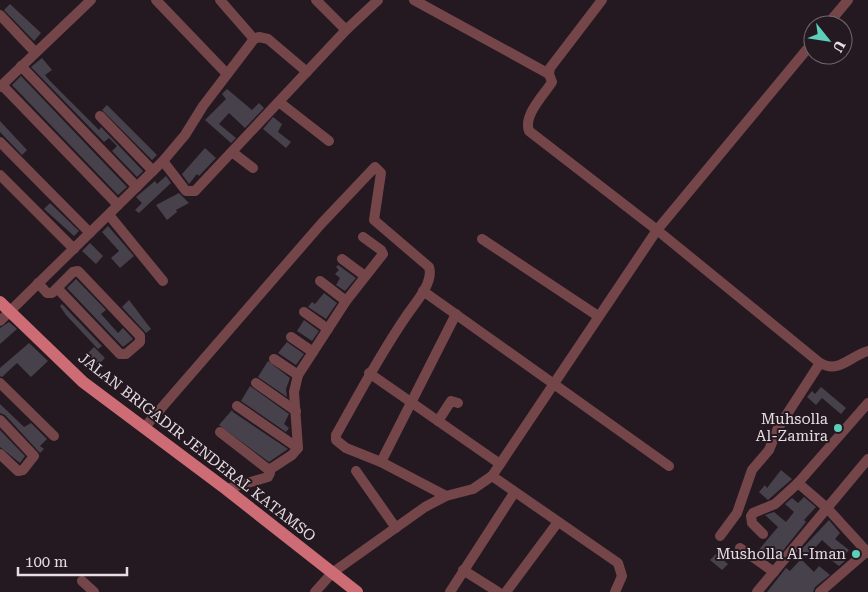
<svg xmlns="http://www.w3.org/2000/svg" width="868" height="592" font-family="'Roboto Serif',serif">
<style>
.building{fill:#47414c}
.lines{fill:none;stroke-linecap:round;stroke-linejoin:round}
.minor{stroke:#754649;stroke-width:10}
.major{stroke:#cd6c74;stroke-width:12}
.poi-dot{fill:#5dceb9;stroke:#241920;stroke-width:2}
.labels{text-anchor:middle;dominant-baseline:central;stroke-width:4;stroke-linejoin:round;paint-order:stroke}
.poi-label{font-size:15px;fill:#e5dde1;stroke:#241920;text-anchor:end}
.street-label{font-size:15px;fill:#e5dde1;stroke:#241920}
</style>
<rect width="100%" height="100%" fill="#241920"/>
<g class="building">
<polygon points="10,4 41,33 34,41 4,10"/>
<polygon points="42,58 52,70 45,75 50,81 99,130 101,127 143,171 137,177 112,151 117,146 109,138 104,142 31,67"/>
<polygon points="21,76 127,187 118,195 12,85"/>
<polygon points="227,89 252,110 259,103 264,108 245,128 229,113 219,124 236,138 231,143 205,120 226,99 222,94"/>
<polygon points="107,105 157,155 152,160 102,110"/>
<polygon points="273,117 282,124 278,132 291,142 286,148 263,129"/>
<polygon points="0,121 27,150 22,155 0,132"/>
<polygon points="205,148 216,158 199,176 197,174 189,184 181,173 182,174"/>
<polygon points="166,176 171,183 139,213 135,210 142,203 136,197 155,181 157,184"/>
<polygon points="179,193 189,203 176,210 177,212 167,220 156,205"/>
<polygon points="50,203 79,231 74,236 44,209"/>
<polygon points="108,226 134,256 120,268 111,258 119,251 102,232"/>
<polygon points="90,243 103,256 96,264 82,251"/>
<polygon points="338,265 356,278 345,291 336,285 340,278 335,274 339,270 336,267"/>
<polygon points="76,279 106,310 101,314 118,333 123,328 133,339 123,347 67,288"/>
<polygon points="324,293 337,303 326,319 308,307 312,302 315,304"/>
<polygon points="129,300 151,329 146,333 122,307"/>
<polygon points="62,304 102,346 98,349 66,315 60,306"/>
<polygon points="304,320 319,331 312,341 297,331"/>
<polygon points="9,322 17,329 0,344 0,328"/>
<polygon points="287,342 304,354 296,365 278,353"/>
<polygon points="29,343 48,361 31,377 17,363 2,377 0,376 0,368"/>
<polygon points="94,347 105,358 98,365 87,354"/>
<polygon points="268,361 290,378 286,389 287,397 258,377"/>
<polygon points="250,386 289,414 284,424 289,428 286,432 241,401"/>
<polygon points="821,387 846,408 841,414 822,398 816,405 807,397 812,391 815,394"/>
<polygon points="0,404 24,427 31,423 47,439 40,446 44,449 40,453 5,415 0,413"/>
<polygon points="232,410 233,412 288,449 269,462 219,425"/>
<polygon points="0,430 25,456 20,463 0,447"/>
<polygon points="781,470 792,479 768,500 759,492 765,485 767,488"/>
<polygon points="804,497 816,507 804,520 806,522 781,553 770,561 757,552 778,527 765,515 774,512 786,522 794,512 785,504 792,498 798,503"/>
<polygon points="829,520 840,533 835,539 849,550 843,557 846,560 839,566 827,557 833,550 822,540 806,558 799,552"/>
<polygon points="716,554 728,564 722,570 710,560"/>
<polygon points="801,559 814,572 819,566 830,575 815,587 813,592 767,592 786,568 790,571"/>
</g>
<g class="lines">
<g class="minor">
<polyline points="156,0 227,74"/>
<polyline points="220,0 254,39"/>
<polyline points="316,0 346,30"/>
<polyline points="414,0 549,74"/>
<path d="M602,0L550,68L549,74L552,82C544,95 523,115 529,131L657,230L820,363C839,374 850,356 868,351"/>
<polyline points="0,15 35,52"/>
<polyline points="827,25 848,0"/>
<polyline points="21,66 137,187"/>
<polyline points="2,85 118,205"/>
<polyline points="0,87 91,0"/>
<polyline points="279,102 329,141"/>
<polyline points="100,116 153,171"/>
<polyline points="0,142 90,233"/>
<polyline points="232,152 253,168"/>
<polyline points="163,161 186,191 195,191 346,30 378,0"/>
<polyline points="0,175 74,249"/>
<polyline points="109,215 163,281"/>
<polyline points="482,239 598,316"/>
<polyline points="342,259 365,276"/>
<polyline points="320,281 346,301"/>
<polyline points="38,283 47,293 52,293 73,272 78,271 140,336 140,342 126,354 120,354 57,288"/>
<polyline points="423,291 669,466"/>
<polyline points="304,312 328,329"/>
<polyline points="0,321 163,161 185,135 203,106 254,39 259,37 268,39 307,72"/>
<polyline points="291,337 313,352"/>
<polyline points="274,359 298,375"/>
<polyline points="369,373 500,464"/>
<polyline points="0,383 54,436"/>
<polyline points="256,383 296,411"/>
<polyline points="237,406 298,448 292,455 269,470"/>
<polyline points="0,420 34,456 23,470 18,471 0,454"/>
<polyline points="438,421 451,401 458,403"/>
<path d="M144,428L321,224L375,167L381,173L374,220L429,267C434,283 415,303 407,315C380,354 359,394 336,435V440L346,448L381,462L446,496"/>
<polyline points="220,432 269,470 270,473 268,477 226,489"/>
<polyline points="298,448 294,392 298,375 346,301 383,254 381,250 363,237"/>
<polyline points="381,462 456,314"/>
<polyline points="356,471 396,528"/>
<polyline points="492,476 618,563 622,576 615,592"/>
<polyline points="798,483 827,508 868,553"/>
<polyline points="763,534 752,523 751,516 753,513 775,504 798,483 868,403"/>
<polyline points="720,536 737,513 752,470 769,450 778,428 820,363"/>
<polyline points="740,548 774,572"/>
<polyline points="463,570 498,592"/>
<polyline points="82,581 94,592"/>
<polyline points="315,592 332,573 425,507 446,496 473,489 492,476 657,230 813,42"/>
<polyline points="450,592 514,493"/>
<polyline points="506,592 558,522"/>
<polyline points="757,592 868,459"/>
<polyline points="820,592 866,552"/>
</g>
<polyline class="major" points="0,302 83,382 226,489 357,592"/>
</g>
<g class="poi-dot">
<circle cx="838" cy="428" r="5"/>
<circle cx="856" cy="554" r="5"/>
</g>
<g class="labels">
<g class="poi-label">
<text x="828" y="419">Muhsolla<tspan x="828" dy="17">Al-Zamira</tspan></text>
<text x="846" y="554">Musholla Al-Iman</text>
</g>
<g class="street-label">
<text transform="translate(197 447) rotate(38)">JALAN BRIGADIR JENDERAL KATAMSO</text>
</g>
</g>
<g transform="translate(828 40) rotate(120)"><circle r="24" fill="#241920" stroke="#71676d"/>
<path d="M0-4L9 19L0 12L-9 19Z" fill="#5dceb9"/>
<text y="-8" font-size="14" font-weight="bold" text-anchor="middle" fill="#e5dde1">U</text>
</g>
<path d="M18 567v8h109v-8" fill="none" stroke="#e5dde1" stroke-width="2.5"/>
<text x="25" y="567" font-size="15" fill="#e5dde1" stroke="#241920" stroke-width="4" paint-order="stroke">100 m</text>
</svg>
